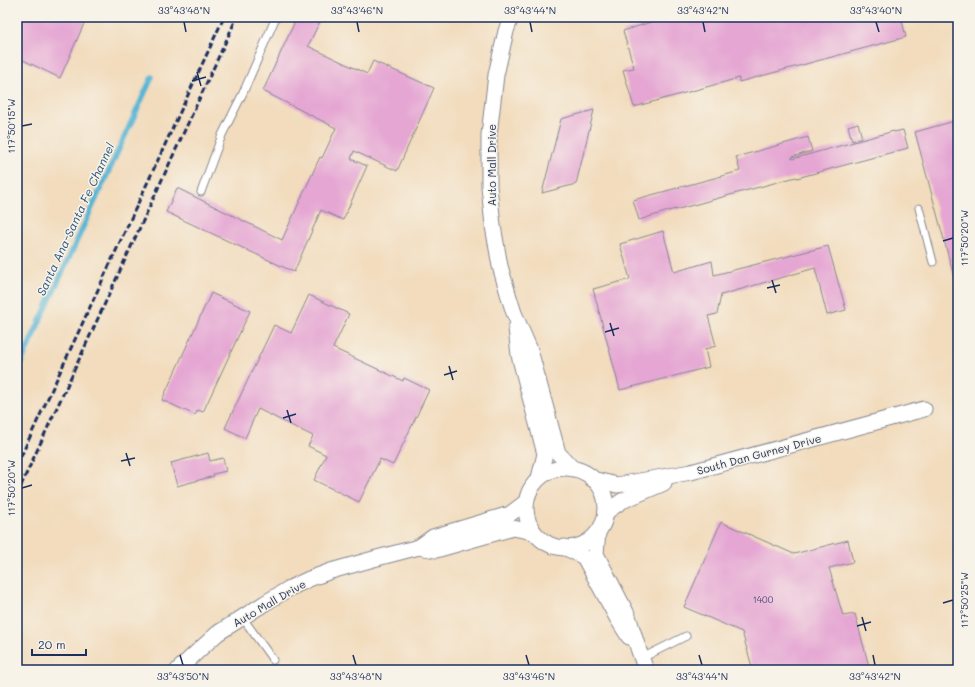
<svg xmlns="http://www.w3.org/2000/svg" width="975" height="687" font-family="Mali,sans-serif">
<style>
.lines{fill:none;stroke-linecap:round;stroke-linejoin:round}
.stream{stroke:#56b5d5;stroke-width:5.5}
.building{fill:#e5a6d3}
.lane-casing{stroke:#86868e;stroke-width:9}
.street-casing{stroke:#86868e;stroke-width:17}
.lane{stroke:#fff;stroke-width:7}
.street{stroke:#fff;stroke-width:15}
.rail{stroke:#1b2f5e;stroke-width:3;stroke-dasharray:6 3;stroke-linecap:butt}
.ticks{fill:none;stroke:#1b2f5e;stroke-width:1.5}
.labels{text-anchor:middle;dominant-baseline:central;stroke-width:3;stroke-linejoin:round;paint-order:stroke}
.number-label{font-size:9px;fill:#4e4d7b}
.street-label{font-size:11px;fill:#1b2f5e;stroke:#f7f3e8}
.water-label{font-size:12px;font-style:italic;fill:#2d5782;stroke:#f7f3e8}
.neatline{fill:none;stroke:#1b2f5e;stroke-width:1.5}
.ticks-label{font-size:10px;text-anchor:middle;fill:#1b2f5e}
</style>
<rect width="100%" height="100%" fill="#f7f3e8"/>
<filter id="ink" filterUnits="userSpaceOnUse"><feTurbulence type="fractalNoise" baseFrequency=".025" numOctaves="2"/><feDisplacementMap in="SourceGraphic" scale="8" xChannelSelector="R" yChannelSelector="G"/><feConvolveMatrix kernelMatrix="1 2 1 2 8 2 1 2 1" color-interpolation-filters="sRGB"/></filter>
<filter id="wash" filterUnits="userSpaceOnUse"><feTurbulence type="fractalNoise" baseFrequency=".012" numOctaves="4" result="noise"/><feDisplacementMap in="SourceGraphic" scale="16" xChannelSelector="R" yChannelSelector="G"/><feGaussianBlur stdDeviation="0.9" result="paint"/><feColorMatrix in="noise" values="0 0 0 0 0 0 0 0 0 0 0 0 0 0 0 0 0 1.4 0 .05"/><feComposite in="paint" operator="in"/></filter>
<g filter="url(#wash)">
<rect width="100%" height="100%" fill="#f2dcbd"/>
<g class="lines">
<polyline class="stream" points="17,371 152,77"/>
</g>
<g id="blocks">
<g class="building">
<polygon points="17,17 87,17 60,78 21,59 20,61 17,60"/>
<polygon points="297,17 316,17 321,19 308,46 367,74 373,61 434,88 397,171 354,151 351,159 367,166 343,220 321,210 294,272 166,212 177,188 282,240 320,157 322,158 336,128 263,91"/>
<polygon points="656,17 901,17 906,37 739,82 739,78 634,107 623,70 634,68 623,31 657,20"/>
<polygon points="594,110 576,184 542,193 561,119"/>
<polygon points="958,120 958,292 915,132"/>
<polygon points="858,123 862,138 852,141 848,126"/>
<polygon points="903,130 908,148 797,178 796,177 675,210 675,209 639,220 633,200 740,171 736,157 808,137 812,151 792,157 792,159 894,131 894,132"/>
<polygon points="663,231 674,272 712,261 714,275 828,246 846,310 827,315 815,268 721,295 717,314 708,316 716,346 705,349 709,367 620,390 593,289 630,279 620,244"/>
<polygon points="211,293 250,311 203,412 198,410 195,415 162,400"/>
<polygon points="309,295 349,314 333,348 403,381 404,378 429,390 393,465 380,459 359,502 314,480 326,455 308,446 313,436 258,409 245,438 225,428 274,325 291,333"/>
<polygon points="208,453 210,461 223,458 226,471 213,474 214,476 177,486 171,463"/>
<polygon points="721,522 794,554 848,540 853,562 829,568 843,616 855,614 870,670 753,670 742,632 684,607"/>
</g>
</g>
</g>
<g filter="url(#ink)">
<use href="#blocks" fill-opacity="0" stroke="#86868e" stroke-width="1"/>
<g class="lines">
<g class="lane-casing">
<g id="lane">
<polyline points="201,192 222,135 243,93 276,17"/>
<polyline points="919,208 933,262"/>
<polyline points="242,617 273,660"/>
<polyline points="642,658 686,636"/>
</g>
</g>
<g class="street-casing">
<g id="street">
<polyline points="511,17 506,31 496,75 489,135 489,186 493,226 500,266 509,297 514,313 530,350 558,453 573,469"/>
<polyline points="516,328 519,355 545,454 539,478"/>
<circle cx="566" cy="508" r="40"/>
<polyline points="592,479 617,485 691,472 924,409"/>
<polyline points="606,512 622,501 664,483"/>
<polyline points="598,532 596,554 628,616 639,651 646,670"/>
<polyline points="419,547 436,550 513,528 533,532"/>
<polyline points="564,547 584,557 617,618 629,637"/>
<polyline points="178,670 198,651 218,633 265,603 290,588 309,579 331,571 377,558 419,547 433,537 510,514 526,502"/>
</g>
</g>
<use href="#lane" class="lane"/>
<use href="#street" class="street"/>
<g class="rail">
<polyline points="17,465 224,17"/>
<polyline points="17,494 237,17"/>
</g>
</g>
</g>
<path class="ticks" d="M184,22L186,32M357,22L359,32M530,22L532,32M703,22L705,32M876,22L879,32M197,72L201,86M192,81L206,77M22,126L32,124M943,241L953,238M772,280L776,293M767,288L780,285M610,323L614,336M605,332L619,328M449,366L453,380M444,375L457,371M287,410L291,423M283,418L296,414M126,453L130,466M121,461L135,458M22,488L32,485M943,603L953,600M862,617L866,631M857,626L871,622M180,655L183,665M353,655L356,665M526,655L529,665M699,655L702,665M873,655L875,665"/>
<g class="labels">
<g class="number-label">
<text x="763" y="599">1400</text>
</g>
<g class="street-label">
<text transform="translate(491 165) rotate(-90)">Auto Mall Drive</text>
<text transform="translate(759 454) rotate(-15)">South Dan Gurney Drive</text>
<text transform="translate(269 603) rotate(-30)">Auto Mall Drive</text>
</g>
<g class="water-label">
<text transform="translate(75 219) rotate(-65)">Santa Ana-Santa Fe Channel</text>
</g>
</g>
<rect width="975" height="687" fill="none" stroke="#f7f3e8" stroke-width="44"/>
<path d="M32 649v6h54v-6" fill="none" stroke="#1b2f5e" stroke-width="2"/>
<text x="38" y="649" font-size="12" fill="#1b2f5e" stroke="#f7f3e8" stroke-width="3" paint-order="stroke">20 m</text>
<rect x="22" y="22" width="931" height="643" class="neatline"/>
<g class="ticks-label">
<text x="184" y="14">33°43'48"N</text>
<text x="357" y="14">33°43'46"N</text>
<text x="530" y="14">33°43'44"N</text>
<text x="703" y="14">33°43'42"N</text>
<text x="876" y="14">33°43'40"N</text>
<text transform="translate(11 126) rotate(-90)" y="4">117°50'15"W</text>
<text transform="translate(964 238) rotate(-90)" y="4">117°50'20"W</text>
<text transform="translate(11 488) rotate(-90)" y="4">117°50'20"W</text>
<text transform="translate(964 600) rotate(-90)" y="4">117°50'25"W</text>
<text x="183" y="680">33°43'50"N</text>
<text x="356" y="680">33°43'48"N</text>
<text x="529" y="680">33°43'46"N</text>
<text x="702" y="680">33°43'44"N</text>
<text x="875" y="680">33°43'42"N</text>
</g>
</svg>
